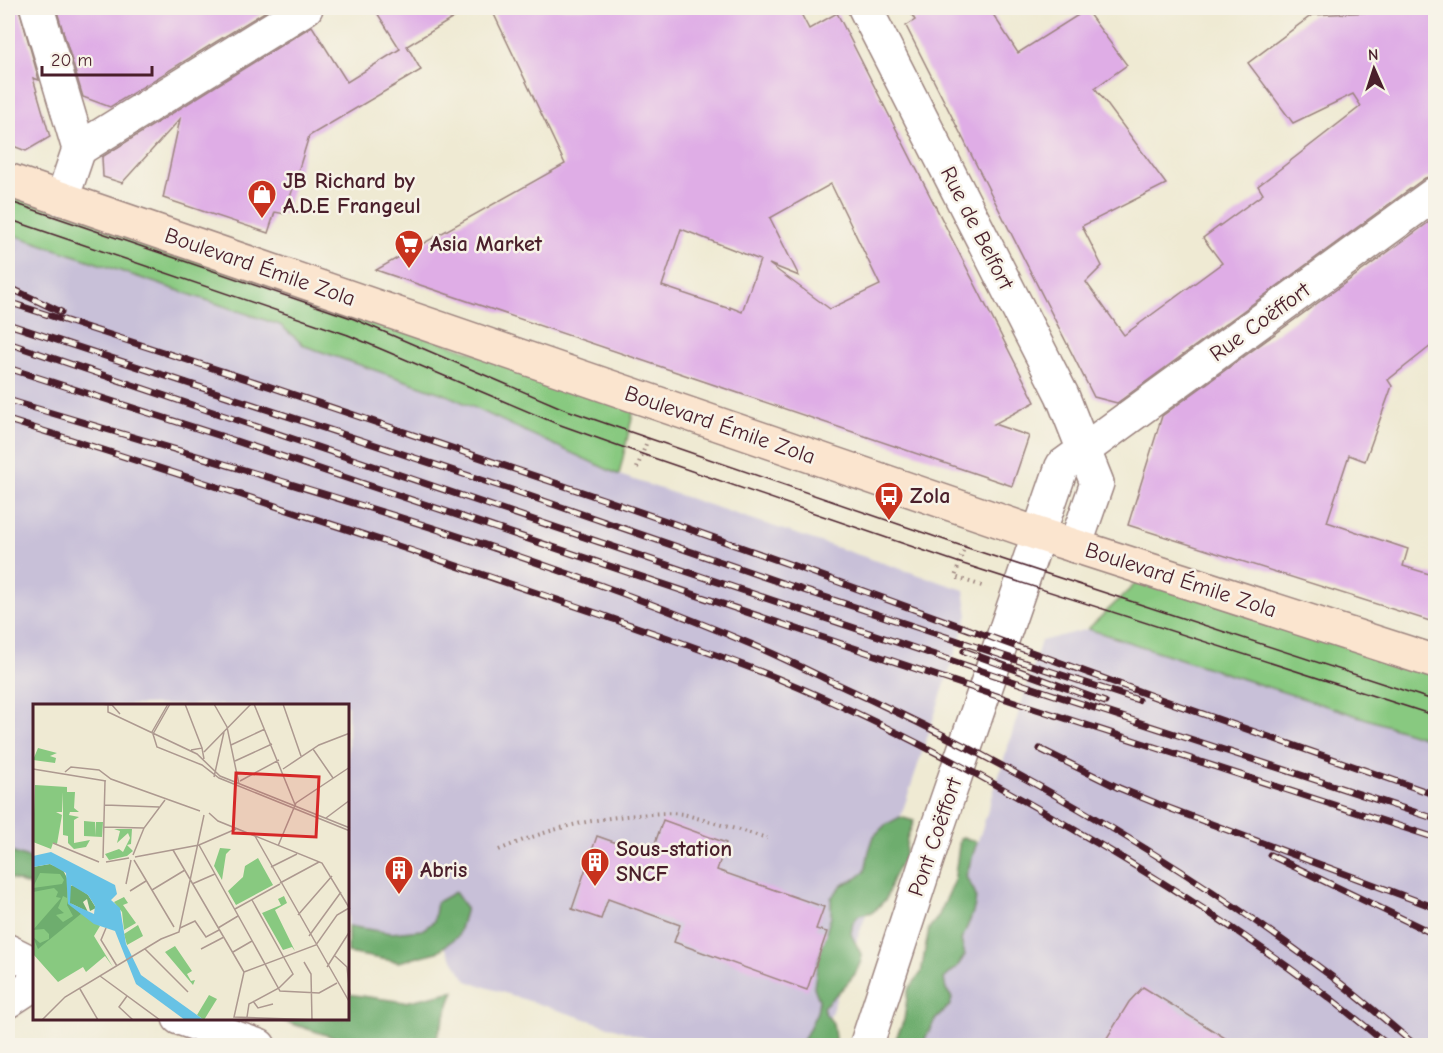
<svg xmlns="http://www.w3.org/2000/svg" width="1443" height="1053" font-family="'Comic Neue',sans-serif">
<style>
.industrial{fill:#c8c0d8}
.green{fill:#88c980;stroke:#697456;stroke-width:1.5}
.forest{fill:#6ead6e;stroke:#5c664c;stroke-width:1.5}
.building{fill:#dfade6;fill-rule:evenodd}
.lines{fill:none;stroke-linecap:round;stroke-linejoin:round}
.street-casing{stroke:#9c847f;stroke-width:36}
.secondary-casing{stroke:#9c847f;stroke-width:36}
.path{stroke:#9c847f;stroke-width:4;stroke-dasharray:1.5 4.5;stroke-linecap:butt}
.street{stroke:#fff;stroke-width:33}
.secondary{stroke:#fbe5cf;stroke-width:33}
.tram{stroke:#4a1f2b;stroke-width:1.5}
.rail-casing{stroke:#4a1f2b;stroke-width:7}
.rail{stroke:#f7f3e8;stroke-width:4.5;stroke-dasharray:14;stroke-linecap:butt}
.labels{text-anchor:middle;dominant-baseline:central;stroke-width:5;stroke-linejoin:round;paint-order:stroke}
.poi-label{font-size:22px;font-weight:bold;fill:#4a1f2b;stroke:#f7f3e8;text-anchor:start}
.street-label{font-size:22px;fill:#4a1f2b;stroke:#f7f3e8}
.inset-road{fill:none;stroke:#ad9990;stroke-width:1.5}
.view{fill:#d62828;fill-opacity:0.15;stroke:#d62828;stroke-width:3}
.inset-edge{fill:none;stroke:#4a1f2b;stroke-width:3}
</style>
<rect width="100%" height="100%" fill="#f7f3e8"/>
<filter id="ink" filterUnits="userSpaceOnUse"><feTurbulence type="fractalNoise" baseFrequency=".0167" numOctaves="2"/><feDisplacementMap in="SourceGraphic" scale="12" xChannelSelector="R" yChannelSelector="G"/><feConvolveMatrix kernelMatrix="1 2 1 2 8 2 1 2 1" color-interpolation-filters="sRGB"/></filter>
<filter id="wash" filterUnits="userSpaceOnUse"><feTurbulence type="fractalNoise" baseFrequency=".008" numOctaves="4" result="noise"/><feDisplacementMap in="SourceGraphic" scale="24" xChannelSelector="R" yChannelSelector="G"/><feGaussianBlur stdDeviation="1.35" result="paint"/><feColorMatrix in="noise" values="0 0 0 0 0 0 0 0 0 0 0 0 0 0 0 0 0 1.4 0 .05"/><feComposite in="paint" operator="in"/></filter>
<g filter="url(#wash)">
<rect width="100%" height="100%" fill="#efead3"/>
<g class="industrial">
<polygon points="8,233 280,325 306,346 447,395 619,475 964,590 968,615 906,801 820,1045 667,1045 467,981 444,946 458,936 437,902 434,921 423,930 391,933 348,926 348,705 34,705 34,860 8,851"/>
<polygon points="1088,629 1435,741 1435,1045 907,1046 983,826 1041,641"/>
</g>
<g class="green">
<polygon points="8,190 634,409 619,475 447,395 305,346 280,325 8,233"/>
<polygon points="1150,570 1435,662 1435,741 1088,629"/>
</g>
<g class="forest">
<polygon points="900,817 914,821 907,838 905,855 892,880 886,899 873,912 859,915 853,922 851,934 861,954 861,961 855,974 843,988 823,1007 825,1013 833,1023 836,1045 795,1045 803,1041 817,1012 819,1000 814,987 819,956 831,916 831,898 842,885 857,878 865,871 869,851 874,836 885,825"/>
<path d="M963,837L977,842L966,876C968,882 973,887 975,893C979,904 966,930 961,940L965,955L957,967L944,979L946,989L952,998L950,1005L935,1020L922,1045H893L904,1020L908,990L921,973L929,928L938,917L954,882L960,838Z"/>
<polygon points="8,851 34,860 34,887 8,878"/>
<polygon points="455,892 466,908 458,936 437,952 399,962 348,953 348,926 391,933 423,930 434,921 437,902"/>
<polygon points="454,991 434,1045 357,1045 277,1019 348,1018 348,994 405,1002"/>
</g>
<g id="blocks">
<g class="building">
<polygon points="8,8 19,8 39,80 33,78 50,137 26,151 8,144"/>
<polygon points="56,8 271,8 110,107 83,97"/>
<polygon points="374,8 470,8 407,46 421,70 309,136 285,214 275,212 268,233 163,198 180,119 122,183 103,177 102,157 312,26 347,82 400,49"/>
<path d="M491,8H798L809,29L837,13L1035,402L994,424L1029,436L1012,486L376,270L565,164ZM831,184L880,285L830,309L769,264L799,276L770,218ZM681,229L760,260L742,312L730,307V309L662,286Z"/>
<polygon points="908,8 989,8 1018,53 1086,10 1127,65 1095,88 1166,184 1082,226 1102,266 1086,282 1124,335 1222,263 1203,238 1263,194 1258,186 1361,106 1353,94 1293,123 1248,63 1312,15 1371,12 1367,8 1436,8 1436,175 1425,178 1117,403 1094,397 906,26 915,20"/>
<polygon points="1436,217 1436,342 1388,380 1392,386 1365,461 1349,455 1327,522 1408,549 1403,566 1436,576 1436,623 1128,525 1162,416"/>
<polygon points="663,820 726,843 717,870 824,907 816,929 827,932 807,990 674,942 680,925 608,899 601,919 572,909 597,836 651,855"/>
<polygon points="1143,987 1238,1046 1102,1046 1129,1002"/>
</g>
</g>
</g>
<g filter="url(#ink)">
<use href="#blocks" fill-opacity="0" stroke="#9c847f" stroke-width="1.5"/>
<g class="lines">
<g class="street-casing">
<g id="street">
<polyline points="37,8 79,149 62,199"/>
<polyline points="865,8 1062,395 1097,483 1075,546"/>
<polyline points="79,149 306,8"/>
<polyline points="8,951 34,964"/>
<polyline points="8,1001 34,984"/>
<polyline points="179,1018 259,1046"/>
<polyline points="866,1046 937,829 1062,466 1436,193"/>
</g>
</g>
<g class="secondary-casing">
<polyline id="secondary" points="8,180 1038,534 1436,662"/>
</g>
<g class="path">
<polyline points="637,468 649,436"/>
<polyline points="965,545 955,577 985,587"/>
<path d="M499,850C545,830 587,819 637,815C652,814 668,812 683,814L767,838"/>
</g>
<use href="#street" class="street"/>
<use href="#secondary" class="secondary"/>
<g class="tram">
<polyline points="8,201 354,319 564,409 648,438 965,547 1436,701"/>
<polyline points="8,219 348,335 555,423 642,454 960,563 1436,716"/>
</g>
<g class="rail-casing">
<g id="rail">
<polyline points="8,287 61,312"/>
<polyline points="8,302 268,386 603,499 803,569 1163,700 1436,795"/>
<polyline points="8,324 509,489 785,584 1138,700"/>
<polyline points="8,343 1027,686 1436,819"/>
<polyline points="8,368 218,435 1021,704 1436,838"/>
<path d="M8,400C258,475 512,543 753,645C777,655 801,667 824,678C1003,759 1174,857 1331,976C1360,998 1388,1022 1416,1046"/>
<path d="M8,420C132,458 256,500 380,540C453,564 526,589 599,614C659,635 720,655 779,679C881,721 978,773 1073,829C1184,893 1291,963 1389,1046"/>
<polyline points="964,651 1105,702"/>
<polyline points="1040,749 1119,788 1158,804 1436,908"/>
<polyline points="1270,855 1436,935"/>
</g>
</g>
<use href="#rail" class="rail"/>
</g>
</g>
<defs>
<g id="shop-pin" transform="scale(1.5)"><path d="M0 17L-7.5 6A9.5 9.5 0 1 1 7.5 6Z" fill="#c8321e" stroke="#f7f3e8"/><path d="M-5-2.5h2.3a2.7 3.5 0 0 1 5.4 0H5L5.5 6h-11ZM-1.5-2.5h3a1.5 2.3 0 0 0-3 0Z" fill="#fff"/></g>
<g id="supermarket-pin" transform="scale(1.5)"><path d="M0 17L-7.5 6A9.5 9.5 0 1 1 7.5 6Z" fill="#c8321e" stroke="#f7f3e8"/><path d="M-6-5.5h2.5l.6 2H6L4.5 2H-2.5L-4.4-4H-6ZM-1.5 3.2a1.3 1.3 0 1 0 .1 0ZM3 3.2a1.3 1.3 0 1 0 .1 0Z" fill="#fff"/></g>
<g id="bus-pin" transform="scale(1.5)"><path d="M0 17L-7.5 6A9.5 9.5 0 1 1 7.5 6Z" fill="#c8321e" stroke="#f7f3e8"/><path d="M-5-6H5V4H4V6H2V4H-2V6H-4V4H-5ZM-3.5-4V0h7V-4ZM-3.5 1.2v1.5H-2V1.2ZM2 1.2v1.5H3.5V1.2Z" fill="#fff"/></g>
<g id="building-pin" transform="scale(1.5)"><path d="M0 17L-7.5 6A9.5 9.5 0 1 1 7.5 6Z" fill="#c8321e" stroke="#f7f3e8"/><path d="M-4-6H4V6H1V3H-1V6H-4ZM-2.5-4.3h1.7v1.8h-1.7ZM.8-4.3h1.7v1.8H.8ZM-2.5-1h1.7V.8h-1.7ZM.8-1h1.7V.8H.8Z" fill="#fff"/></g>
</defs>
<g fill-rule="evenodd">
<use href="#shop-pin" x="262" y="194"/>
<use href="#supermarket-pin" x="409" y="244"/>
<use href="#bus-pin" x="889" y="496"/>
<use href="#building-pin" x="595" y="862"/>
<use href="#building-pin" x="399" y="870"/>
</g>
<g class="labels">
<g class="poi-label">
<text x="283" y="181">JB Richard by<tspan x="283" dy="25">A.D.E Frangeul</tspan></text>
<text x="430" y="244">Asia Market</text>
<text x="910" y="496">Zola</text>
<text x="616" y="849">Sous-station<tspan x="616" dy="25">SNCF</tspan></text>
<text x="420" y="870">Abris</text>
</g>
<g class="street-label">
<text transform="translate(977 228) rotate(63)">Rue de Belfort</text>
<text transform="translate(260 267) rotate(19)">Boulevard Émile Zola</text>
<text transform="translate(1260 322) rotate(-36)">Rue Coëffort</text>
<text transform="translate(720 425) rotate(19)">Boulevard Émile Zola</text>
<text transform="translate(1181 580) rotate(18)">Boulevard Émile Zola</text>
<text transform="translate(935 837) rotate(-71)">Pont Coëffort</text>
</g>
</g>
<g transform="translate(33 704)">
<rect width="316" height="316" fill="#efead3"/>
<path d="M5,44L24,49L17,52L23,54L22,59L0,56ZM2,81L34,83V88H42L41,104L46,108H37L36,111L46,113L41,116V139L57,136L53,143L41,145L35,139V132L30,131V88L29,108H23L29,111L24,140L20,139L18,145L0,138ZM51,117L62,118V132L63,118H70L69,133L51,132ZM81,125H99L98,140L94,141L100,147L94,152L76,156L72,150L86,145L90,148L97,134L95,129L84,139L87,127ZM187,144L198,145L193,150L189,176L181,162ZM225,154L240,181L203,201L195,187L210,173L212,162ZM22,162L35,178V200L67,222L61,232L80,263L72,252L53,268L50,263L25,278L0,250V163ZM251,192L254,199L242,206L262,247L259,243L250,246L229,209L248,201L245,195ZM91,193L95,199L90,201L103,219L91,226L89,208L81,198ZM105,221L110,232L94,241L91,230ZM142,242L159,267L154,270L158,277L162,276L160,281L132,248ZM176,291L184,295L171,316L164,311Z" fill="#88c980"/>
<path d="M17,160L30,166L35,176L34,194L30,192L25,204L31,209L23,211L30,218L40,212L34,201L35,197L49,209L5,245L0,233L7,239L16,235V230L11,225L0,226L28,194L23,193L25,188L21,184L0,188V184L29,180L31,176L27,170L7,169L0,183V163ZM41,181L55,191L63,204L57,207L54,195L50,198L55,208L37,199V182Z" fill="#6ead6e"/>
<path d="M18,148L82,181L84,190L78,196L87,204L93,240L108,271L171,316H152L103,280L82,227L61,220L35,200L33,169L17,160L0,163V152ZM38,181L55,191L62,202L61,210L37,199Z" fill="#67c2e5" fill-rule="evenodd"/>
<path class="inset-road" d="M67,0L79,1L87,10M137,0L120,30L124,43L169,61L186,74L317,127M152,0L169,44M181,0L194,23L206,80M221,0L263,103M250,0L268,52M75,1V8L164,50L187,72L317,124M119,28L135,0M198,41L232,25M280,45L300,74M158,46L169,44L171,55M171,48L218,0M202,57L239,40M0,65L73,77M250,65L286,41L317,29M32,68L38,63L66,66L78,75L167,107M181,73L191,28M207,77L246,56M72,101L126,103M176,109L185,117L289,159L317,205M293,114L317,96M71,123L111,124M222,132L317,299M20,139L66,158M166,141L247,287L286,289L304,279M245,142L263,99L317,63M140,146L211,268M100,151L111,124L132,96M102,153L166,141L203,125M70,154L72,77M101,156L141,223M73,158L96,154M238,163L264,150M247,179L286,158M93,180L98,156M159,180L182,170M119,186L152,166M97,187L113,177M202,205L247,180M265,211L299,172M73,224L68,236L84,262M147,224L162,217L173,233L186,226M185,224L205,212M276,232L308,188M112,245L155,288M168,245L191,233M200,248L219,237M302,252L314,263L317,291M271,258L278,270L279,316M294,263L317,227M211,268L201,313L289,316M211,268L283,241L304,211L316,204M67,272L127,316M47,285L65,316M94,292L86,303L100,316M220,297L225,304L240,300M214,313L216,300L246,284L260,270L219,196M9,316L32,293L128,235L146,228L171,111"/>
<path class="view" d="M203,69L286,73L283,133L200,129Z"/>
<rect width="316" height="316" class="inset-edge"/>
</g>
<rect width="1443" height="1053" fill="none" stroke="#f7f3e8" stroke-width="30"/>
<g transform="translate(1374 69) rotate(357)" stroke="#f7f3e8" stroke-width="4.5" paint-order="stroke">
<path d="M0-4.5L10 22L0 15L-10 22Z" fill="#4a1f2b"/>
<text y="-9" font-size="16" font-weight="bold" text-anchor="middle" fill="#4a1f2b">N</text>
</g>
<path d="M42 66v9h110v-9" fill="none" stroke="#4a1f2b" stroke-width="3"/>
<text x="51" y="66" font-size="18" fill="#4a1f2b" stroke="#f7f3e8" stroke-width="4.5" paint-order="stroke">20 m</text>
</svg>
